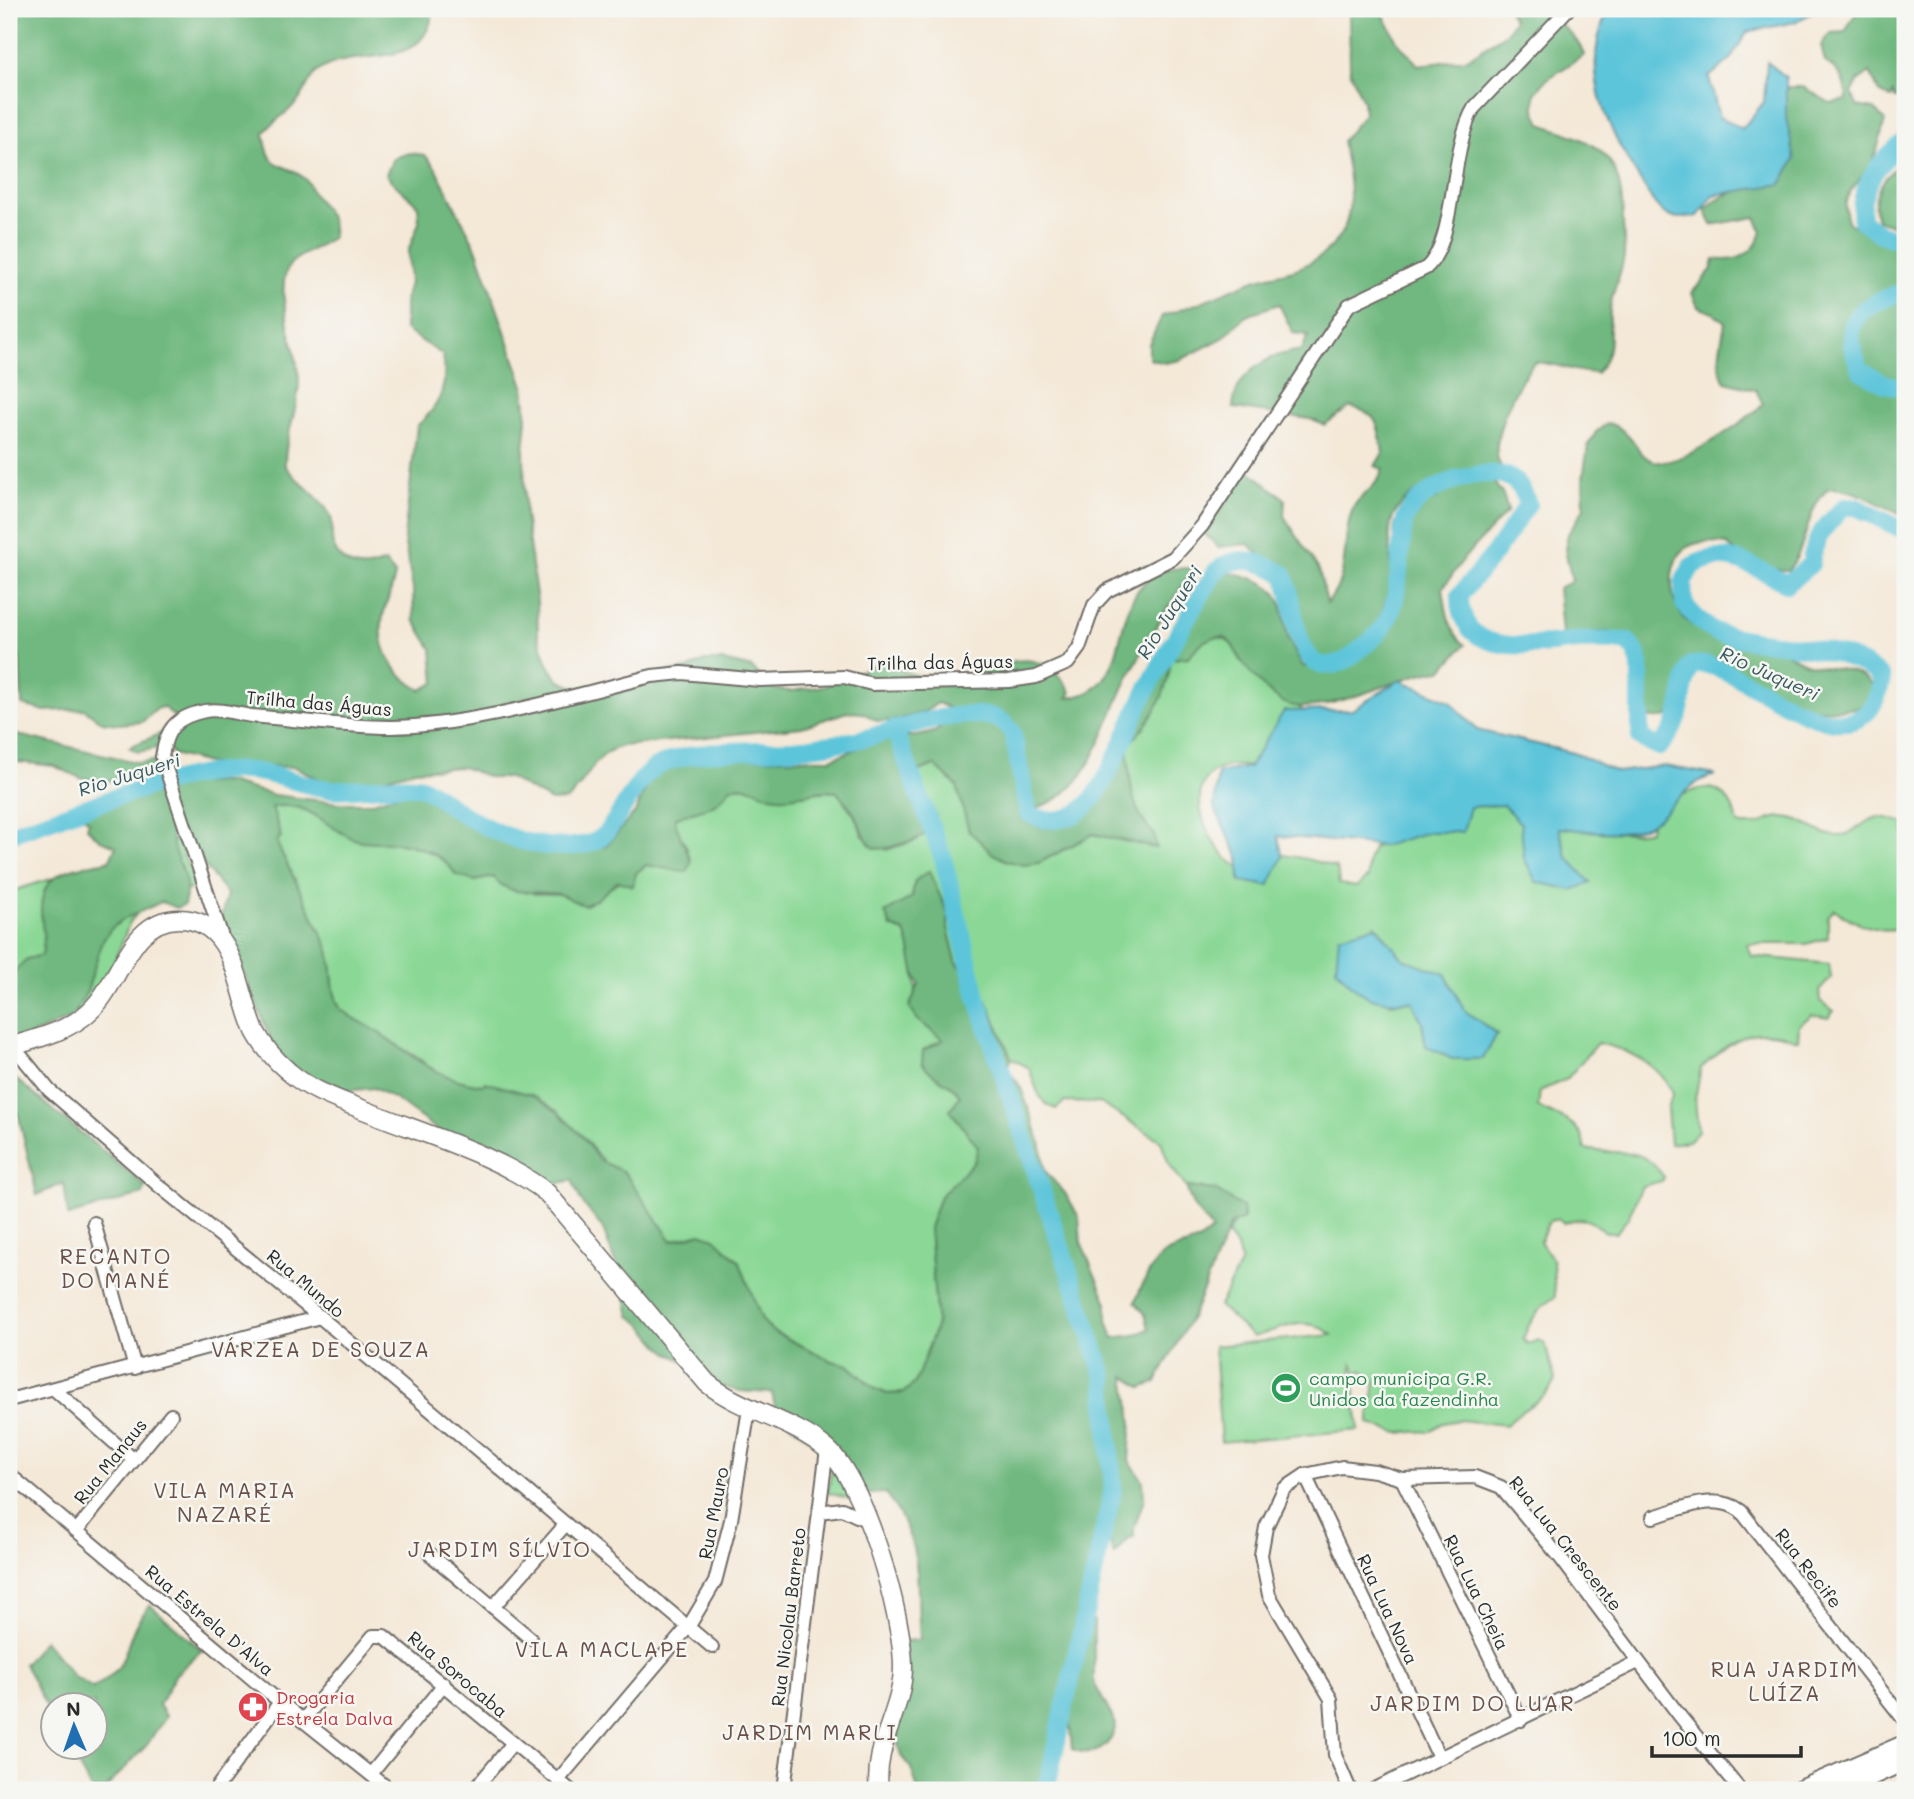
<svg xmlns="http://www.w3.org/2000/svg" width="1914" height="1799" font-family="Mali,sans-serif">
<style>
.green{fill:#8bd896;stroke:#5b8260;stroke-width:2;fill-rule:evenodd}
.forest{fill:#70b87f;stroke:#4e7255;stroke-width:2}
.water{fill:#5dc5da;stroke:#447882;stroke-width:2}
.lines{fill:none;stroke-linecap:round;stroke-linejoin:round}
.river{stroke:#5dc5da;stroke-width:18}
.street-casing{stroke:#716d67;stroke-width:16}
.secondary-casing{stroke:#716d67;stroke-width:21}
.primary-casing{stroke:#716d67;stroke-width:23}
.street{stroke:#fff;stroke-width:12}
.secondary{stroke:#fff;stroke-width:18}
.primary{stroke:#fff;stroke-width:19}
.labels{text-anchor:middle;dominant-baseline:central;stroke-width:5;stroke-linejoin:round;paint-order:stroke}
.street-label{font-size:18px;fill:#2b2b2b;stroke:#f6f6f2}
.leisure-label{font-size:18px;fill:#27864d;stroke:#f6f6f2;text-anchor:start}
.health-label{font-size:18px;fill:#be3a42;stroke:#f6f6f2;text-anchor:start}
.water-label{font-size:19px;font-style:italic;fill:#3a5960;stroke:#f6f6f2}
.quarter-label{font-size:21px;letter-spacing:2px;fill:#6b5047;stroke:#f6f6f2}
</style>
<rect width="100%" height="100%" fill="#f6f6f2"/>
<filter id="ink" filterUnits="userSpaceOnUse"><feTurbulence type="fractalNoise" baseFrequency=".0143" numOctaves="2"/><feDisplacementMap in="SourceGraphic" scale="14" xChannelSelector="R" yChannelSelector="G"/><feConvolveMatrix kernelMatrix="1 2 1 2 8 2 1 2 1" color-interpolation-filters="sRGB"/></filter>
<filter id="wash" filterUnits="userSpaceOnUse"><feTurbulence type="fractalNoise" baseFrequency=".00686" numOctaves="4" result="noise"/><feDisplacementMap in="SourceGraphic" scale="28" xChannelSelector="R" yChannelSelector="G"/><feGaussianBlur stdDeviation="1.57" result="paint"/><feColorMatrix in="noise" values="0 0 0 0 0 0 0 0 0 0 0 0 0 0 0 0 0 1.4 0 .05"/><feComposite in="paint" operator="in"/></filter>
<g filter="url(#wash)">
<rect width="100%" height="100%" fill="#f4e8d7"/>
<g class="green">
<path d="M1213,636L1229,640L1243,663L1278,699L1299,707L1314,720L1264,768C1249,766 1228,763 1215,771C1182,791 1210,848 1234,864C1250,874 1259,860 1273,856C1287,852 1323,863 1337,868L1339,884L1357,887L1368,877V862L1373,848L1403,835L1456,787C1507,803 1600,844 1650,830L1653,814C1687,789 1724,767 1738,824C1762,829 1764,817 1784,817C1806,818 1818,837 1840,836C1855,834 1865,819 1879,817C1887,817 1897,821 1905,823V926C1883,936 1853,923 1834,909L1828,917V938L1806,944H1747L1751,956L1829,964L1831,978L1819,991L1820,1001L1834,1011L1828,1018L1812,1015L1799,1025L1798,1040C1752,1022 1735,1038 1701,1068L1695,1099L1698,1131L1688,1141L1670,1144L1667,1108L1673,1094C1661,1065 1627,1049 1597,1043L1567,1079L1540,1091L1538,1107C1562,1120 1580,1119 1585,1149C1619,1157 1640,1142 1664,1177L1662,1181L1642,1186L1628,1218L1616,1233H1606C1591,1220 1583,1215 1564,1223L1559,1219L1549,1221L1540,1241L1553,1261L1555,1297C1538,1307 1530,1321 1523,1339L1528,1344L1539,1340L1545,1344L1555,1380C1546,1402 1521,1407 1506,1425L1459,1420L1443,1423L1430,1431L1398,1433L1369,1424C1368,1407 1376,1396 1374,1379L1362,1370L1357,1373L1352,1363L1359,1430L1221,1442L1214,1346L1332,1335C1306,1312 1280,1330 1253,1337L1219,1306L1241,1262L1237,1247L1227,1235L1242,1207L1214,1190L1186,1187L1169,1164L1161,1141L1100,1103L1064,1102L1056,1109C1038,1104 1035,1084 1029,1068L1011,1058L987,1001L956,961L948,929L947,914L929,871L915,881L912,897L891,927L905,932C917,959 915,991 918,1020L943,1040L929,1046L922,1063C936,1082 952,1081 960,1096L950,1110L978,1146L975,1162L940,1196L929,1228L937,1324L915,1383L903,1393L887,1394L874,1388L848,1365L832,1361L772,1331L762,1320L739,1261L701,1233L670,1241L582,1136L546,1103L514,1090L467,1083L433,1072L421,1060L340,1009C330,989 334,968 328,947L278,846V839L281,837L272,807C312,801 322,826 355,839C365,843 376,841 387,842C413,843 442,852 457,875L474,881L494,877L535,894H560L585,905L597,899L618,881L633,885L636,873L646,865L687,872V847L677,833L675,818C701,806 712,814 731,787C752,784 771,794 793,795C811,797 818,788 837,792L857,819L862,835L887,850L917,840L936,816L919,787V771L935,765L957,786L969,831L1052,855L1093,834L1155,848L1154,834C1129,811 1130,778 1127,746C1150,723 1168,692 1170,659L1188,657L1202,641ZM1376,926L1403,959L1445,974L1465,1011L1497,1034L1426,1046L1422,1022L1412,1001L1390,1003Z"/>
<polygon points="177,839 196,887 144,905 130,922 104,987 83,1010 9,1042 9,892"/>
<polygon points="832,1467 851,1499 828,1493"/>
</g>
<g class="forest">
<path d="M9,9H433C426,77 351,43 316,73C308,80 305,92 299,100C289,112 274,120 264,133C270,176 281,158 305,179C309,182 310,189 313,193C326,212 332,213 333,237C323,245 298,256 292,262C269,286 300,354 299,382C298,411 284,438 285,466C298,483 320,496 330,515C335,524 329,538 334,547C344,570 366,571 385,562L395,574C393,589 386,601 383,616C376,649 395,675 421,690L435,683L432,649L414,620L413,589L404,538L417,426C441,405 448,386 443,355L405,330V299L410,283L408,252L419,222L418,206C408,194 395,188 386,174L394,158L409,153L425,155L435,167L476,248L524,386L527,420L524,451L525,514L537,602L538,635L548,664L558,680L574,687H592L687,669L705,661H723L752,668L774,689L790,691L825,686L882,661C905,674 933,683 960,677C1007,665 1039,640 1071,692L1067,698C1138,692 1104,599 1158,573C1169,567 1183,569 1196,568C1170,600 1147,641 1128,678C1103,727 1090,801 1026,810L1032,824C1102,852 1115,725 1142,685C1159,658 1180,633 1198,606L1205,592V577C1224,571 1236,572 1254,579C1290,592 1279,613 1290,642C1293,650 1298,658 1303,666C1313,668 1326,670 1336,667C1371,658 1404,606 1403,570C1402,554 1390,538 1396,522C1403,505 1422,501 1437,499L1438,481C1420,487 1396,503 1391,523C1387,538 1392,557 1391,572C1388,615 1366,656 1321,662C1305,644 1304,625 1295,603C1286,581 1266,559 1248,544L1218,547L1204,533L1234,478L1248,470L1285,499L1284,516L1319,570L1327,603C1352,576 1340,539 1353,508C1360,493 1375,492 1383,469L1375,466L1383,453C1378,426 1380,413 1350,407L1324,425L1310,419L1233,408C1235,372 1269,354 1302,350L1308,335L1293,333L1279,304L1246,315L1223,338L1180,360L1165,363L1149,359V344L1162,316C1194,306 1222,293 1252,281C1267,275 1284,274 1299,268C1361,242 1354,195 1342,141L1364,115L1363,101L1350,71L1349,9H1373L1382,12L1397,41L1418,65L1467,59L1506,33L1514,20L1508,9H1546C1559,26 1577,34 1584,55L1546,80L1535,93V109L1541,124C1600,144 1621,152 1623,218C1623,230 1625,244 1624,256C1622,272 1614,287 1611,302C1606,331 1618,349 1596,373C1575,373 1557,363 1535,362C1518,378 1485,446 1501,466L1486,471L1503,495L1508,511L1465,557L1443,588C1446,610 1448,630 1465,645L1442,670C1402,672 1316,724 1281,701C1267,692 1252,675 1242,662C1236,653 1233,642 1223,637C1206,636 1199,645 1188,657L1171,659C1168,694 1152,722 1127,746C1130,778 1129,811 1154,834L1156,848L1093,834L1039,863L1023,865L1007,861L993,854L969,831L957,786L934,765L919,771V787L936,816C929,833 923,838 905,843C869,854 872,851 857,819C852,809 844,801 837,792C816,788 799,799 778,797C759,796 756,783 731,787C712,814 701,806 675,818C677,835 687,846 691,862L687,872L646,865L636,873L633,886L618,881L597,899L585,905C575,904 568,896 558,894C538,890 507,898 494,877L474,881L456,875C442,852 413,843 387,842C376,841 364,843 354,839C322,826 311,800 272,807L281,837L278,839V846L328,947C334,968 330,989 340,1009C353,1019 368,1025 382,1035C416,1058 439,1080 483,1085L485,1082L532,1095L558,1112L582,1136L599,1160L624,1172L672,1241L701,1233L715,1238L739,1261L762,1320L772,1331L832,1361L848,1365L875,1389L887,1394L903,1393L915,1383L937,1324L929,1228L940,1196L974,1162L978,1147L950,1110L960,1096C953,1082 936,1082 922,1063L923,1050L943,1040L918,1020L909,1007L919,984C910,967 913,950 905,932L891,927L885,913L912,897L915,881L929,871L948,914V929L956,961L987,1001L1011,1058L1007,1068L1021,1088L1040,1141L1045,1171L1065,1193L1079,1217L1081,1242L1107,1303V1320L1113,1338L1135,1335L1149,1329L1145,1314L1135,1302C1141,1287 1153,1259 1168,1252C1188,1243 1195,1247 1212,1230L1193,1206L1186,1187L1215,1190L1242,1207L1244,1219L1230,1225L1194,1312L1156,1382L1142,1388L1125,1376L1132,1420L1129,1460L1143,1481L1144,1499L1134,1528V1537L1129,1538L1114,1555L1110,1540L1095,1543L1075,1625L1081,1629L1094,1621V1683L1116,1724C1111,1748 1095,1758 1072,1749L1066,1686L1062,1685L1039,1790H918L911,1768L901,1756L893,1725L905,1641L920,1640C915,1576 926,1550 886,1493L849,1495L817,1445L776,1412L772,1393L739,1391L719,1386C708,1368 683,1364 665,1350C651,1339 650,1328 630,1316L624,1288L603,1229L581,1201L572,1180L548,1186L522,1167L508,1151L484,1140L443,1134L395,1099L374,1088L336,1092L287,1064L271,1040L221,918L227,894L179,834L172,832C170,860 194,872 184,905L177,908L161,902L122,920L110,930L101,944L88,989L73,1017L9,1045V977L27,959L42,955C45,942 43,936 42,923C35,872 67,868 109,861L116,846L100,840L87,828L89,821L79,814L86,811L193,783L227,782L274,795L339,803H370L417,788L433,791C494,824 532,848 605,847L635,813L647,785L658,773L672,767L719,758L831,759L887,736H918L934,732L947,723L953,710L938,703L924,712L892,721H877L863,713L847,712L802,727L622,746C592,754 589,781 567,800L551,801L509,778H492L462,767L415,770L352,787L337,788L295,767L215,765L173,754L167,746L138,752L129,747L176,727V719L164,707L158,708L142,722L119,724L102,722L84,709L45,711L22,705L20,663L9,593Z"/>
<path d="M1858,9H1905V99H1895L1893,93L1891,98L1879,92L1870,72L1859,80L1852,93L1857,106L1874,109L1885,121C1881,135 1878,151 1871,164C1859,186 1837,193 1849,223C1856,227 1862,228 1870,231C1898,240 1910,267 1900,293L1905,296V515C1879,506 1857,488 1829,488C1804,510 1809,547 1788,570C1765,570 1743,559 1726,544C1716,542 1704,541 1694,544C1664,554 1667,604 1687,621C1712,642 1747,640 1777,649C1787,652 1796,659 1806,663C1833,673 1855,662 1878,691L1873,704C1843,713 1803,712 1774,695C1753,683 1736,662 1709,660C1669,657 1689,707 1665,717C1662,719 1654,718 1649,718C1635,694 1643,666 1636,640C1602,626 1590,633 1557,640L1562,633L1558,588L1572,581L1565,549L1568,534L1584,508L1583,478L1588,446L1596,432L1608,423C1638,433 1634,454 1653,461C1677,470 1746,421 1763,404L1756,390L1725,382C1714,360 1722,345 1725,322L1713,313L1698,307L1692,293L1712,269L1714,259C1738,263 1754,255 1762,232L1756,217L1712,225L1705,210L1717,199L1747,187L1778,100L1788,87H1803L1830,103L1847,100C1845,81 1841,71 1825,62L1821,45L1830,33L1845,32Z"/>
<path d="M1905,157V235L1897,227L1877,220C1868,194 1887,174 1905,157Z"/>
<polygon points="9,733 140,763 171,758 147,772 103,782 81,778 54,766 9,761"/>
<polygon points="11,1075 145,1186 143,1194 68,1216 64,1183 37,1195 18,1113 9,1116"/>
<path d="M150,1605L202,1650L175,1675L159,1705L166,1716L147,1745L104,1790H92L68,1747L94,1746V1704H52V1717L24,1664L44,1640L73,1676L93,1688C126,1668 121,1661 134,1629C137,1620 145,1612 150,1605Z"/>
</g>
<g class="water">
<path d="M1609,9H1819L1795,22L1747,32L1730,60L1709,77L1719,117L1742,129L1764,102L1767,62L1786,77V118L1795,159L1781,184L1714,195L1698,216C1690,217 1678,219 1671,217C1656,211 1648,192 1640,180C1606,127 1578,70 1609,9Z"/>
<path d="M1400,680L1450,701L1477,730L1574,753L1617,772L1665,766L1716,775C1688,781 1677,803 1656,820C1631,840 1587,830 1559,828L1567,857L1591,883L1572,890L1536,882L1524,858L1521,824L1503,805L1470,807L1463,832H1428L1383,846L1278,836L1283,857L1269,886L1240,881L1239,858L1214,807L1218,773L1249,767L1284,711L1352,710Z"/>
<path d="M1376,926L1403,959L1445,974L1465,1011L1497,1034L1483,1059H1452L1426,1046L1422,1022L1412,1001C1372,1004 1362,998 1336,968L1339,936Z"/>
</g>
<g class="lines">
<g class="river">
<path d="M1905,141C1880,159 1857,189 1862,221L1880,234L1905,242"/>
<path d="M1905,291C1857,307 1838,320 1861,371L1885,384L1905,388"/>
<polyline points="894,729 943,858 977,997 1104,1376 1113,1489 1046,1790"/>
<path d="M9,834C72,814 186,766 249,771C276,773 302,786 329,789C353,792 401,782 421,787C433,791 447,804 458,811C496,835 545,855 591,843C616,836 631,779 658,766C707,743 766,755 818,746C838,743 858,741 877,735C908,726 939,715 972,715C991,715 1003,717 1013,734L1028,813C1048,825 1074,821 1090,802C1108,782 1128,728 1141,702C1163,657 1189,614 1216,571C1237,552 1262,562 1284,574C1295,599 1292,639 1312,660C1319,667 1333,666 1342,662C1350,659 1357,651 1364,646C1402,618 1396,584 1402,541C1403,533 1403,522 1407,515C1423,488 1466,472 1496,474C1514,475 1523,488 1528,504L1494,554L1460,595C1459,661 1535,645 1577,641C1593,640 1610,641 1627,641L1636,652L1640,664V738L1659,747C1686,721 1678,696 1691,665C1696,665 1702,664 1707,665C1752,673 1864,781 1882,678C1847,642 1767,647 1722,634C1705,629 1695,616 1684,604L1683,582L1692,566C1727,546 1756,568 1787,584L1811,564C1814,537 1825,526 1844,507H1856L1905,531"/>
</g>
</g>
</g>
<g filter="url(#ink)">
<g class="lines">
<g class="street-casing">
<g id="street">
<path d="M222,937L162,757C166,729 175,717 205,711C220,708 237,714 252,716C299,720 344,727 391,727C473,726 571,696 652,676L682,673L760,680L844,677L872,684L1009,681L1036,677L1068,663L1079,648L1094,605L1107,591L1173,558L1202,526L1349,305L1426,268C1457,241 1449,150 1474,108L1568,9"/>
<polyline points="13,1046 49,1090 158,1185 320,1317 712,1647"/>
<polyline points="94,1223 135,1368"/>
<polyline points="54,1389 134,1460"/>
<polyline points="9,1400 320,1317"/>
<polyline points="9,1474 280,1702 390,1790"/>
<polyline points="1305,1475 1439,1757"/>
<polyline points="1402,1479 1521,1720"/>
<polyline points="819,1512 842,1509 868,1521"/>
<path d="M1653,1517C1681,1509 1715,1492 1741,1511L1905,1721"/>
<polyline points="77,1530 171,1415"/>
<polyline points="431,1555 530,1638"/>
<polyline points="493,1607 566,1524"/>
<polyline points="303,1720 373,1636 384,1636 570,1790"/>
<polyline points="371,1774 444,1684"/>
<polyline points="559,1779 689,1626 715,1582 731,1520 749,1409"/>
<polyline points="215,1790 280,1702"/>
<polyline points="474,1790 513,1743"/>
<polyline points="784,1790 827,1449"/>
<polyline points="1350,1790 1335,1755 1331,1699 1269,1595 1261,1555 1266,1527 1284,1489 1305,1475 1342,1467 1375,1471 1402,1479 1475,1477 1501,1487 1559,1556 1679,1715 1740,1790"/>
<polyline points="1373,1790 1638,1662"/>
</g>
</g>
<g class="secondary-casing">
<path id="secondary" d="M9,1047C36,1039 69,1031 90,1011C121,983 129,920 178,919C236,918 237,991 255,1031C263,1046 276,1061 289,1072C308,1089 336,1099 359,1108C417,1132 500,1155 547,1193L707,1383C743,1412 792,1419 827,1449C865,1482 903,1617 903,1667C903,1710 873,1745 879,1790"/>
</g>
<g class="primary-casing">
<g id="primary">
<polyline points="1802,1790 1905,1745"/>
<polyline points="1838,1790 1905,1760"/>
</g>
</g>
<use href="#street" class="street"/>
<use href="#secondary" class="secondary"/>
<use href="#primary" class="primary"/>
</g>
</g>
<defs>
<g id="stadium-disc" transform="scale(1.575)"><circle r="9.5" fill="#2e9e5b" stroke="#f6f6f2"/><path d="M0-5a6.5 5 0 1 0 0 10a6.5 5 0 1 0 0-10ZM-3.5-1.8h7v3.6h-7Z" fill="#fff"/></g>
<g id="pharmacy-disc" transform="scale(1.575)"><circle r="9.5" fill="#e0444e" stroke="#f6f6f2"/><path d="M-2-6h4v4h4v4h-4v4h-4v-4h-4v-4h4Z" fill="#fff"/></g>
</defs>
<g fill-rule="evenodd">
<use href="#stadium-disc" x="1286" y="1388"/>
<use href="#pharmacy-disc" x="253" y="1707"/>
</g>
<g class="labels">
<g class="street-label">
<text transform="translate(940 662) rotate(-1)">Trilha das Águas</text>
<text transform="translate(319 703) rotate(5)">Trilha das Águas</text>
<text transform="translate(306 1283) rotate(40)">Rua Mundo</text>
<text transform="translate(110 1461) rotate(-51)">Rua Manaus</text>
<text transform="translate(713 1513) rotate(-79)">Rua Mauro</text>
<text transform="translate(1566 1543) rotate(51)">Rua Lua Crescente</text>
<text transform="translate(1809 1568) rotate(52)">Rua Recife</text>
<text transform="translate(1477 1592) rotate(64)">Rua Lua Cheia</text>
<text transform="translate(1388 1609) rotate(65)">Rua Lua Nova</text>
<text transform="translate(788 1617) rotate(-83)">Rua Nicolau Barreto</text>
<text transform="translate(210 1620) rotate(40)">Rua Estrela D'Alva</text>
<text transform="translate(458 1674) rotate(40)">Rua Sorocaba</text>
</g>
<g class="leisure-label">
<text x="1309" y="1378">campo municipa G.R.<tspan x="1309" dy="21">Unidos da fazendinha</tspan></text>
</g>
<g class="health-label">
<text x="276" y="1697">Drogaria<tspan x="276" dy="21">Estrela Dalva</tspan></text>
</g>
<g class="water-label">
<text transform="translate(1169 612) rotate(-58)">Rio Juqueri</text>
<text transform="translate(1770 673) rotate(24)">Rio Juqueri</text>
<text transform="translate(129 774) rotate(-17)">Rio Juqueri</text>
</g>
<g class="quarter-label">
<text x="116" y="1255">RECANTO<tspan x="116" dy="24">DO MANÉ</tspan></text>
<text x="321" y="1348">VÁRZEA DE SOUZA</text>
<text x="225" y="1489">VILA MARIA<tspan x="225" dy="24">NAZARÉ</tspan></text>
<text x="500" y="1548">JARDIM SÍLVIO</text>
<text x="602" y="1648">VILA MACLAPE</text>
<text x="1785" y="1668">RUA JARDIM<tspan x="1785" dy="24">LUÍZA</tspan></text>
<text x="1473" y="1702">JARDIM DO LUAR</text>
<text x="810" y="1731">JARDIM MARLI</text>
</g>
</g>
<rect width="1914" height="1799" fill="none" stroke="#f6f6f2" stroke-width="35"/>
<g transform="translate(74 1726) rotate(358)"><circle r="33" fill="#f6f6f2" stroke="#a5a5a2" stroke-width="2"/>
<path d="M0-5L12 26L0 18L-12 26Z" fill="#1f6fb2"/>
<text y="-10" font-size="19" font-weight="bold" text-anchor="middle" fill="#2b2b2b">N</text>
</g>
<path d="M1652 1746v10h149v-10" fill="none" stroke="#2b2b2b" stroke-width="3.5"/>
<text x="1662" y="1746" font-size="21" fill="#2b2b2b" stroke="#f6f6f2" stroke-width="5" paint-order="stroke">100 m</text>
</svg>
